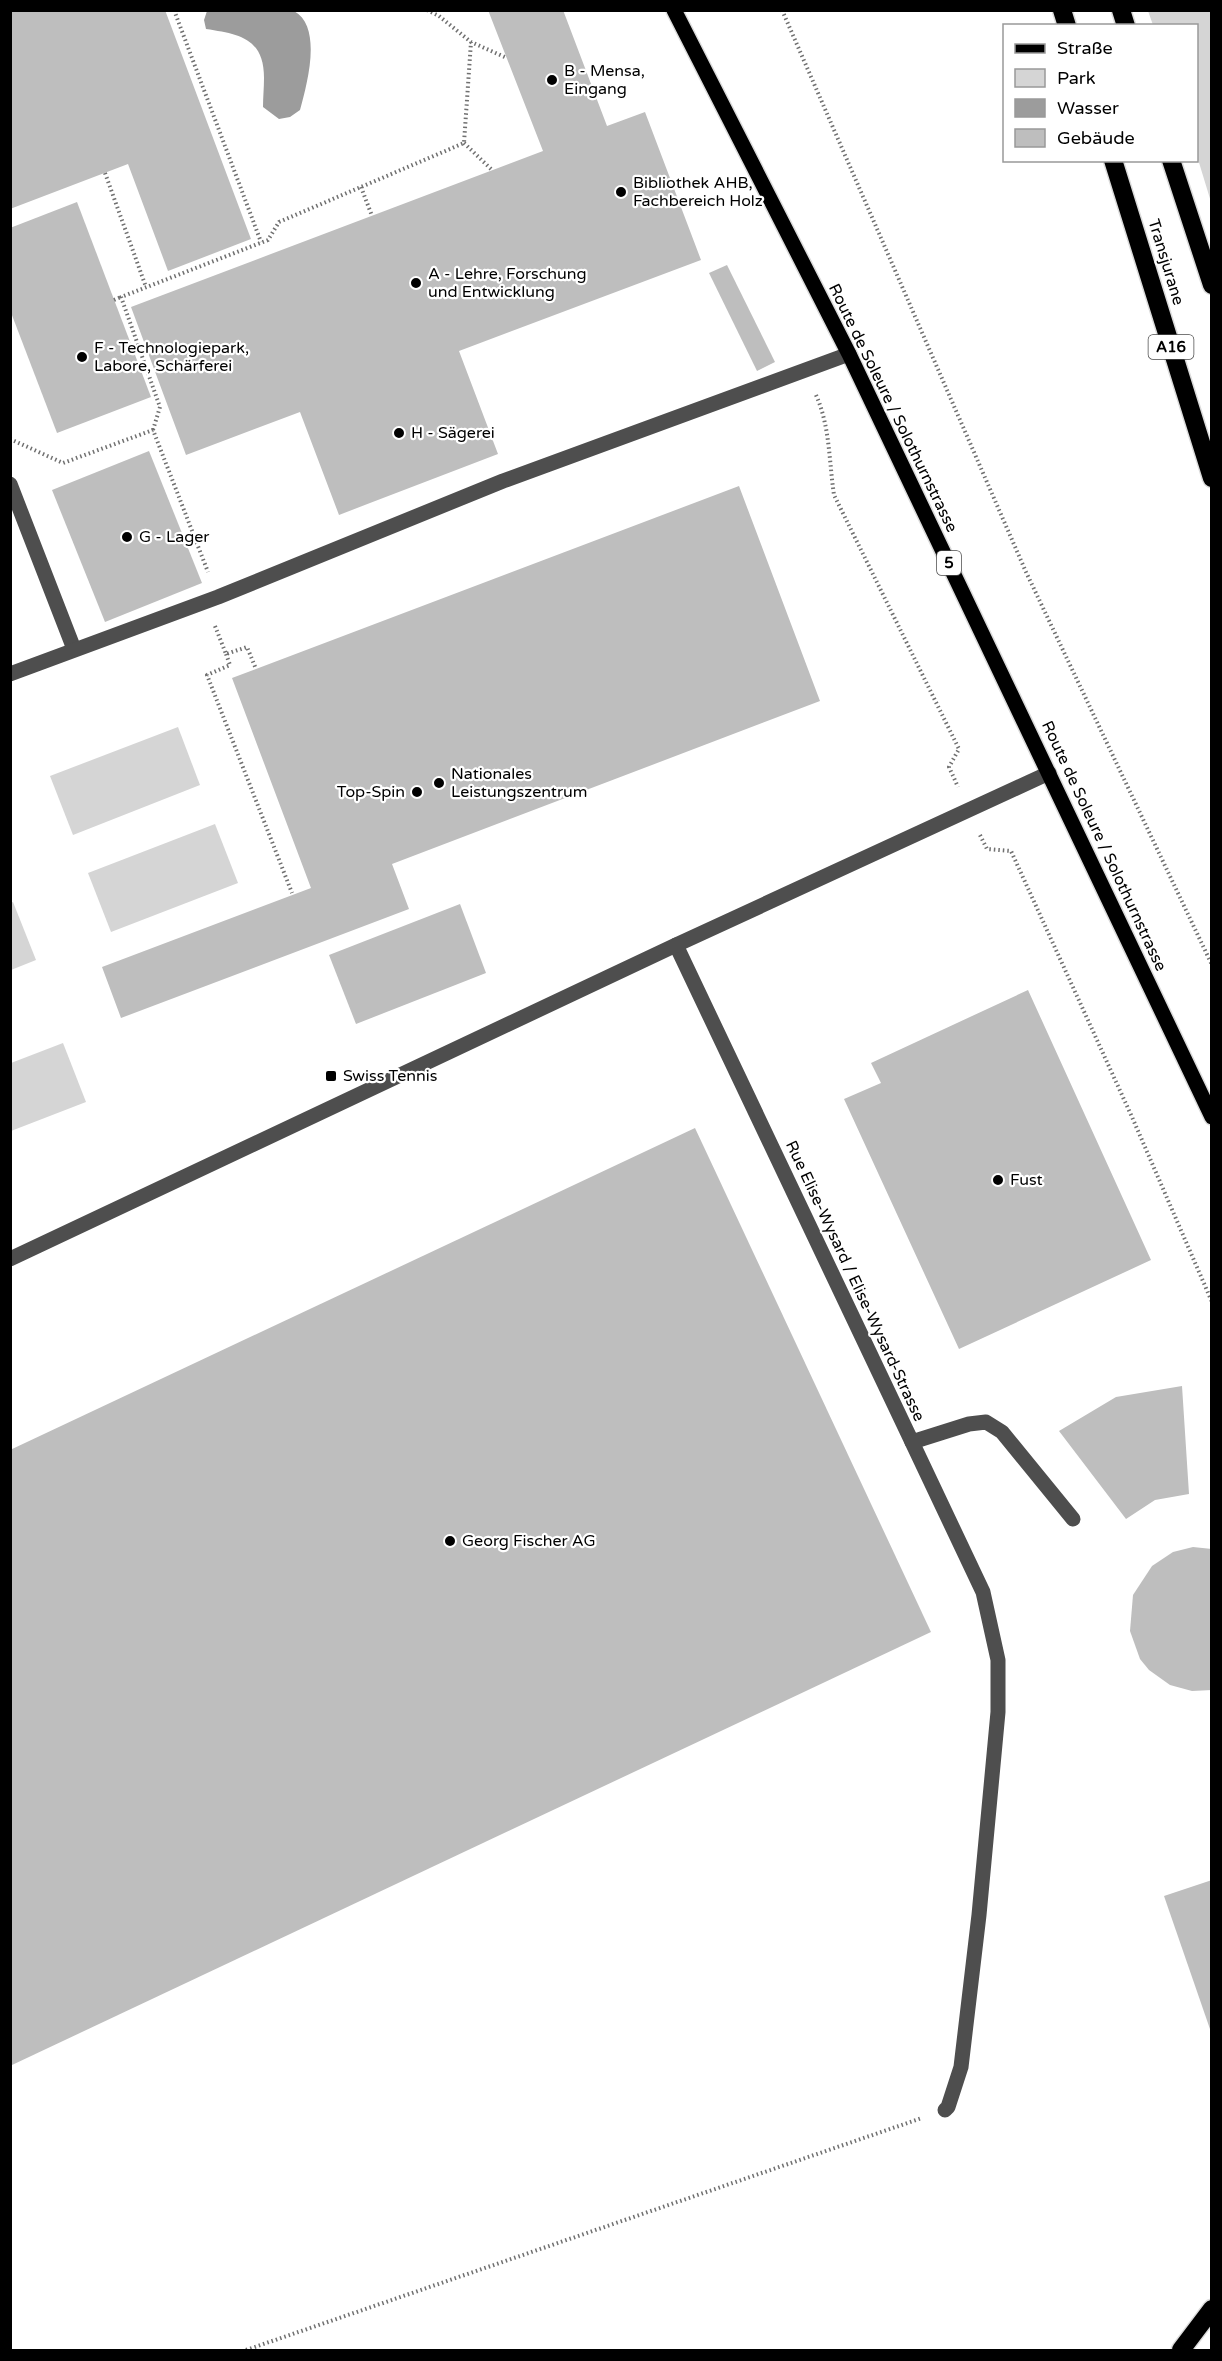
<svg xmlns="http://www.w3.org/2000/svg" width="1222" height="2361" font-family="'Varela Round',sans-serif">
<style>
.green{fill:#d5d5d5}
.water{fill:#9c9c9c}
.building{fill:#bebebe}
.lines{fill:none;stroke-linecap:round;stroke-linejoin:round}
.major-casing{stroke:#dbdbdb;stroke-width:18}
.highway-casing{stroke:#dbdbdb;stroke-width:21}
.path{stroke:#707070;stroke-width:4;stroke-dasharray:1.5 3;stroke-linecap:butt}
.minor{stroke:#4e4e4e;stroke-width:15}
.major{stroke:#000;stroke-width:15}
.highway{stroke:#000;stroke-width:18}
.poi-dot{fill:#000;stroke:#fff;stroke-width:2}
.labels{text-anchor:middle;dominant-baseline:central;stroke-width:4.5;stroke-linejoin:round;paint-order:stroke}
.shield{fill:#fff;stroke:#4c4c4c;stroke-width:1.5}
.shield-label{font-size:15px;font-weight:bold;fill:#000}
.poi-label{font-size:16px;fill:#000;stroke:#fff;text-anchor:start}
.street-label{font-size:16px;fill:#000;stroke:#fff}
</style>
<rect width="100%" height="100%" fill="#fff"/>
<g class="green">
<polygon points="1148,11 1211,11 1211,202 1197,156 1196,26 1153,25"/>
<polygon points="178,727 200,785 73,835 50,776"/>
<polygon points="215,824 238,883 111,932 88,873"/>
<polygon points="13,902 36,960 11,970 10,903"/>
<polygon points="63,1043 86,1102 11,1131 11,1063"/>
</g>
<path class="water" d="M294,11C323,27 307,84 300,110L290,117L279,119L263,107C263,97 264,88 264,78C264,38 239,34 206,29L204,20L207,11Z"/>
<g class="building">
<polygon points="10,10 165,10 251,239 168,271 128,164 10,209"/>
<polygon points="488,10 563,10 607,126 645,112 701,260 459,351 498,454 370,503 339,515 300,412 186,455 131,307 543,151"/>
<polygon points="77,202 151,397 57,433 10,310 10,228"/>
<polygon points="727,265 775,362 757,371 709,273"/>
<polygon points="149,451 202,583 105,622 52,490"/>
<polygon points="739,486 820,701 392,864 409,909 121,1018 102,967 311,888 232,678"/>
<polygon points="460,904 486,973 356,1024 329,955"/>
<polygon points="1028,990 1151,1260 959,1349 844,1099 881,1083 871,1063"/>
<polygon points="695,1128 931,1632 12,2065 10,1450"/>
<polygon points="1182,1386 1189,1494 1155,1500 1126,1519 1059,1431 1116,1397"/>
<polygon points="1193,1547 1212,1549 1212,1690 1192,1691 1170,1685 1149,1670 1140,1659 1130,1631 1133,1595 1152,1566 1173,1552"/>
<polygon points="1212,1880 1212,2032 1211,2032 1164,1896"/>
</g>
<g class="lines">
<g class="major-casing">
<polyline id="major" points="674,10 849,354 1212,1117"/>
</g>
<g class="highway-casing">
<g id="highway">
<polyline points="1062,10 1067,26"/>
<polyline points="1121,10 1126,26"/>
<polyline points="1113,160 1212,478"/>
<polyline points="1171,160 1212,285"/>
<polyline points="1181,2350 1212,2309"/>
</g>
</g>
<g class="path">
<polyline points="174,10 261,242"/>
<polyline points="427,10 439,16 471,42 507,58"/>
<polyline points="782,10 1026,572 1212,965"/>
<polyline points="464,143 492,170"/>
<polyline points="105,173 146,287"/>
<polyline points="361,187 372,216"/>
<polyline points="114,300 121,297"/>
<path d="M816,395C830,426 829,462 834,495L959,749L949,767L958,787"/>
<polyline points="153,430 160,407 121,297 268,240 279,222 464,143 471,42"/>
<polyline points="10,439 63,463 153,430 208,572"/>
<polyline points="215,626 226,654 247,647 256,669"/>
<polyline points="226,654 230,665 207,675 292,893"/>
<polyline points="980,835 987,849 1011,851 1132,1117 1212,1302"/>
<polyline points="246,2350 922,2118"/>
</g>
<g class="minor">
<polyline points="10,484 74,649"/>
<polyline points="10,674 218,597 503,481 849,354"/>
<polyline points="676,945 912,1442 969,1424 986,1422 1002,1432 1073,1519"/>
<polyline points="10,1259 676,945 1049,773"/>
<polyline points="912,1442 983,1592 998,1660 998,1712 979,1915 961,2067 948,2107 945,2110"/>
</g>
<use href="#major" class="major"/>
<use href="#highway" class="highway"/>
</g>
<g class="poi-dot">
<circle cx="552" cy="80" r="6"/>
<circle cx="621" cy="192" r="6"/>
<circle cx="416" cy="283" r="6"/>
<circle cx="82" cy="357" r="6"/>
<circle cx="399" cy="433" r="6"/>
<circle cx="127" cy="537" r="6"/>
<circle cx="439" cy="783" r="6"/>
<circle cx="417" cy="792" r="6"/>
<rect x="325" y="1070" width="12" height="12" rx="3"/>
<circle cx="998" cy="1180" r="6"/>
<circle cx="450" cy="1541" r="6"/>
</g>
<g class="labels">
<g class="shield">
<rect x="1148.5" y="335" width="45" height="24" rx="4.5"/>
<rect x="937" y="551" width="24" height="24" rx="4.5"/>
</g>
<g class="shield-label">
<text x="1171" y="347">A16</text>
<text x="949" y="563">5</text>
</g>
<g class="poi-label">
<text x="564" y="71">B - Mensa,<tspan x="564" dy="18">Eingang</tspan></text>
<text x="633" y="183">Bibliothek AHB,<tspan x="633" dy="18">Fachbereich Holz</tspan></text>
<text x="428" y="274">A - Lehre, Forschung<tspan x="428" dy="18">und Entwicklung</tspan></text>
<text x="94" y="348">F - Technologiepark,<tspan x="94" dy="18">Labore, Schärferei</tspan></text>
<text x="411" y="433">H - Sägerei</text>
<text x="139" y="537">G - Lager</text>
<text x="451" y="774">Nationales<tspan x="451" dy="18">Leistungszentrum</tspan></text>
<text x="405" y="792" text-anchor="end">Top-Spin</text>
<text x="343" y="1076">Swiss Tennis</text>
<text x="1010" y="1180">Fust</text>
<text x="462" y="1541">Georg Fischer AG</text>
</g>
<g class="street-label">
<text transform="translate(1166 262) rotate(73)">Transjurane</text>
<text transform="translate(893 408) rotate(64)">Route de Soleure / Solothurnstrasse</text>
<text transform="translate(1104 846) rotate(65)">Route de Soleure / Solothurnstrasse</text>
<text transform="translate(855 1281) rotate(65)">Rue Elise-Wysard / Elise-Wysard-Strasse</text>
</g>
</g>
<rect width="1222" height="2361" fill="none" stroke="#000000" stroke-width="24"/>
<rect x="1003" y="24" width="195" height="138" fill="#ffffff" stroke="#999999" stroke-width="1.5"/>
<rect x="1015" y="44" width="30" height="9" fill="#000000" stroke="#999999" stroke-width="1.5"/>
<text x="1057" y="54" font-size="18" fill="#000000">Straße</text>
<rect x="1015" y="69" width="30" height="18" fill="#d5d5d5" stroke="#999999" stroke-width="1.5"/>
<text x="1057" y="84" font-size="18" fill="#000000">Park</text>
<rect x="1015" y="99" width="30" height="18" fill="#9c9c9c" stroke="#999999" stroke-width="1.5"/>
<text x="1057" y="114" font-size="18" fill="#000000">Wasser</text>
<rect x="1015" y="129" width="30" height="18" fill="#bebebe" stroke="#999999" stroke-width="1.5"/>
<text x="1057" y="144" font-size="18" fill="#000000">Gebäude</text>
</svg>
